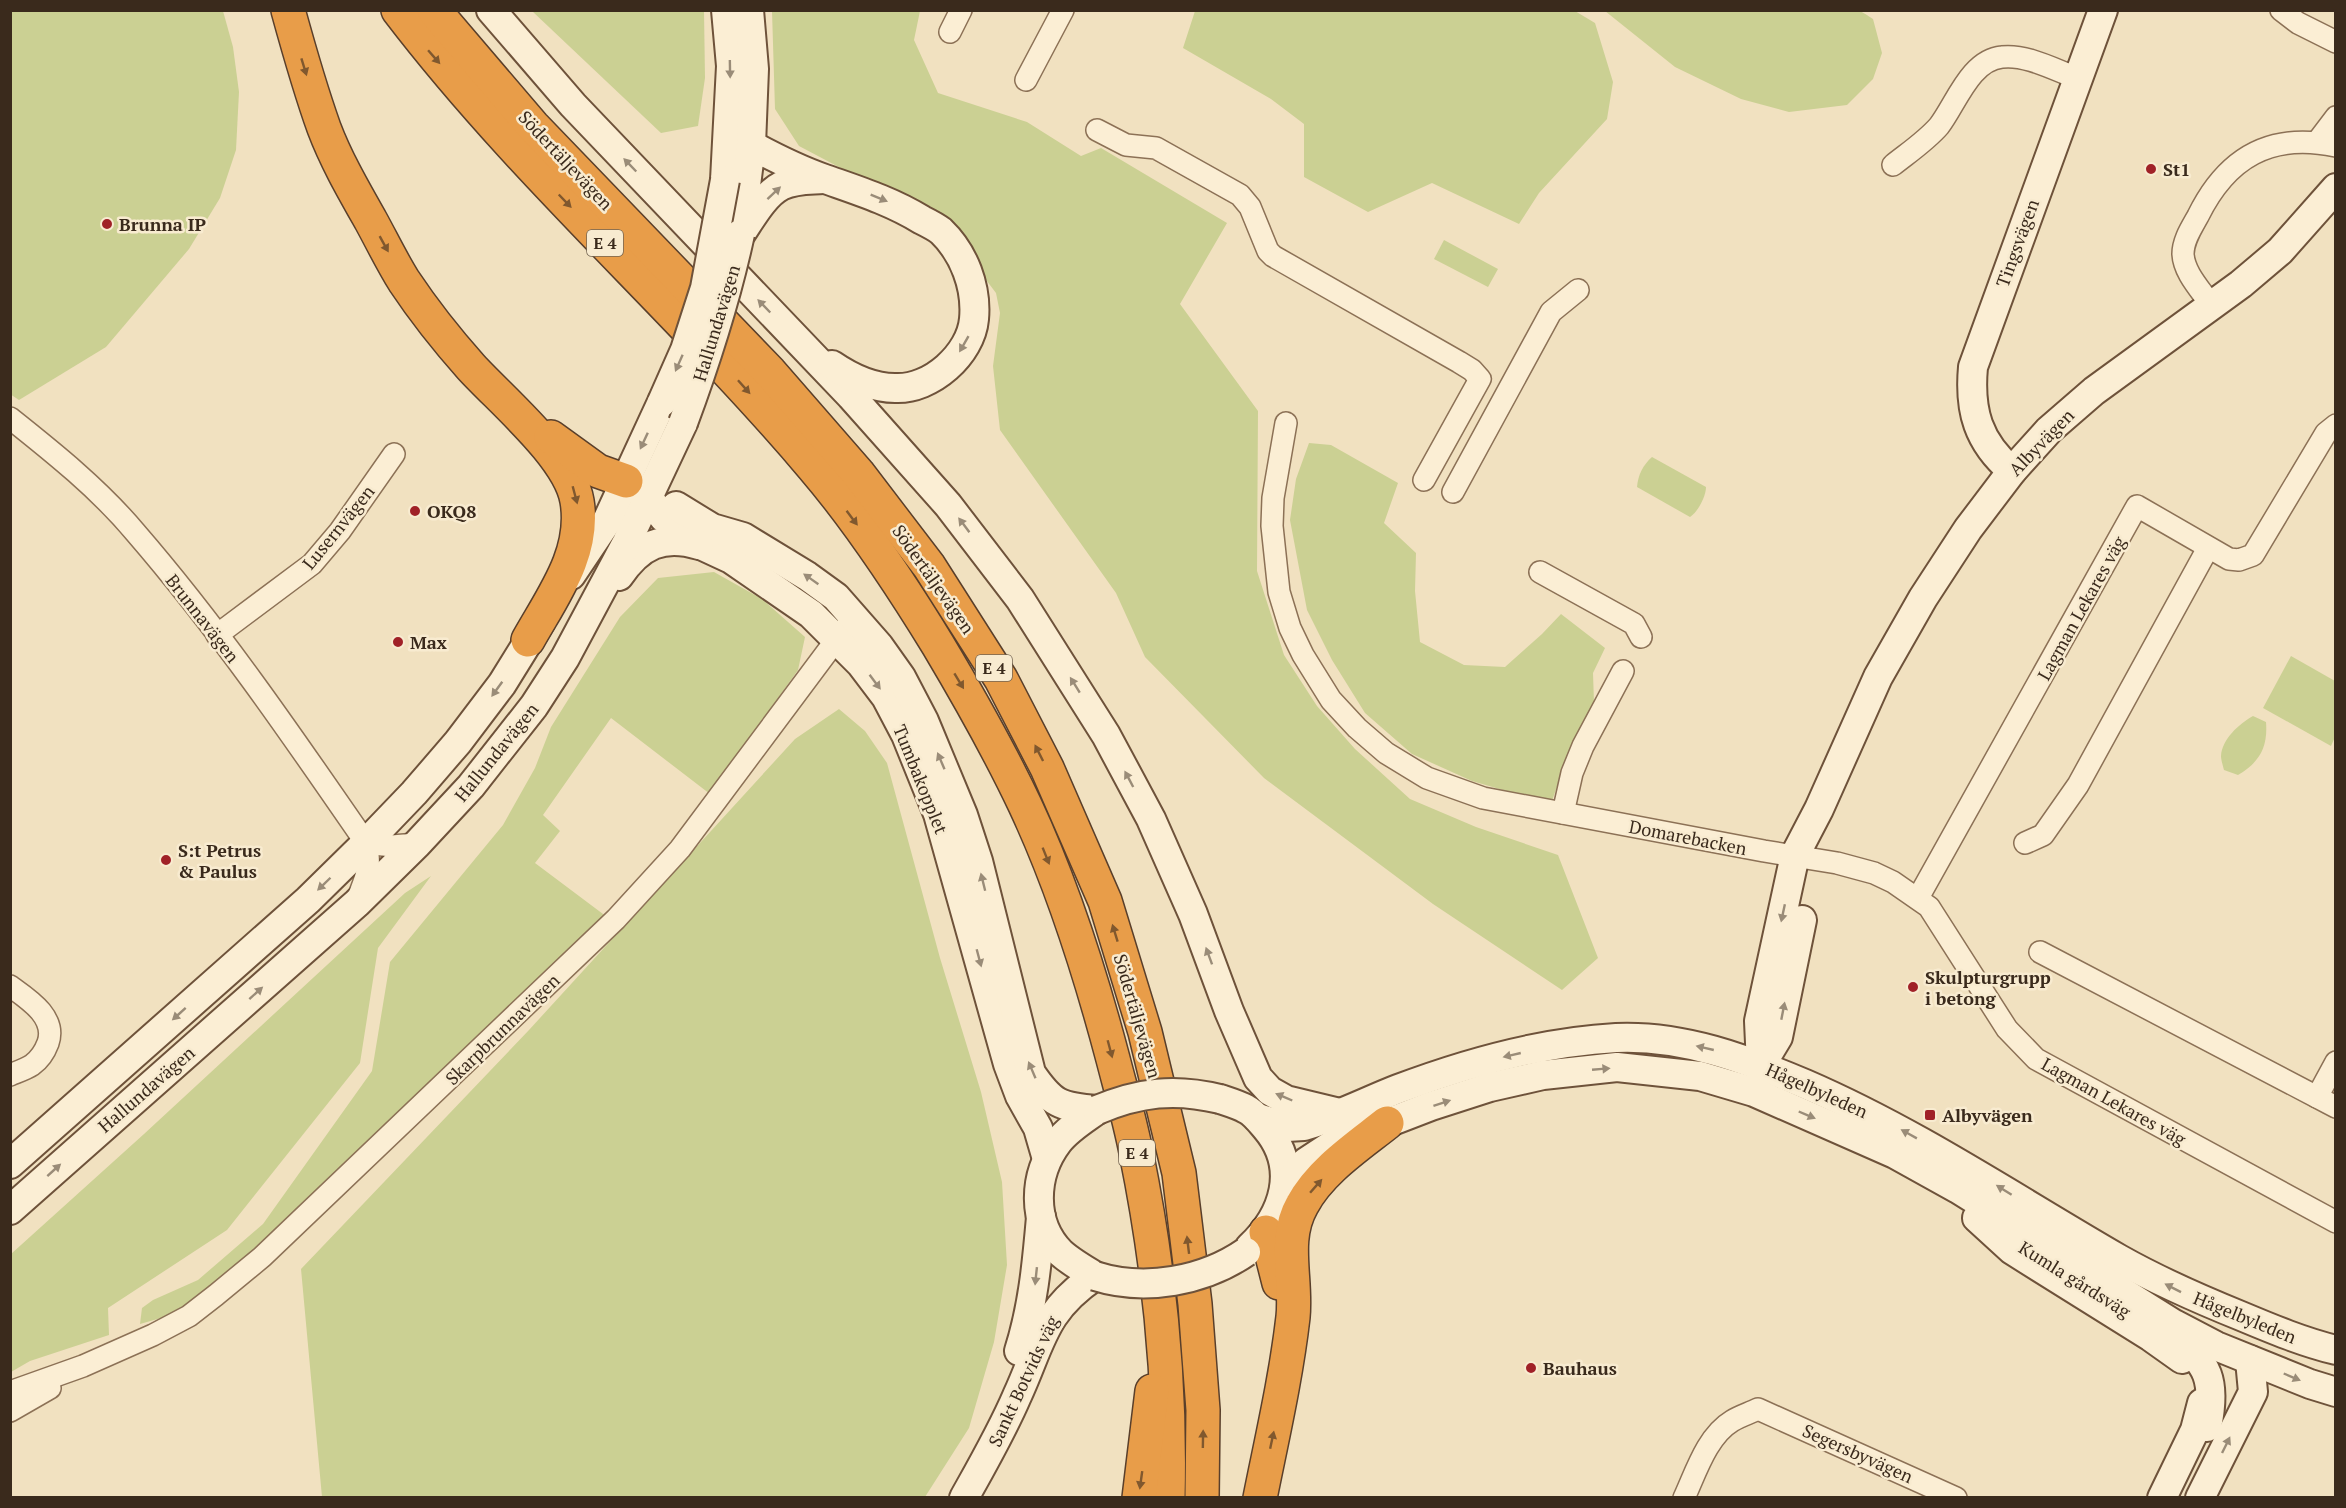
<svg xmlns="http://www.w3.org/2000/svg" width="2346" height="1508" font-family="'PT Serif',serif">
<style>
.green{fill:#cbd093}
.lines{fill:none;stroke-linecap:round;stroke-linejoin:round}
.street-casing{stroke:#8c7156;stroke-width:24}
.secondary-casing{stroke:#6e523a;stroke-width:32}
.highway-casing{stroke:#593f2b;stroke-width:36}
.street{stroke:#fbeed4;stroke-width:21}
.secondary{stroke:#fbeed4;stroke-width:28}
.highway{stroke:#e89d49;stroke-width:33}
.secondary-bridge-casing{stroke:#6e523a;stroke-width:32;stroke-linecap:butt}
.secondary-bridge{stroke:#fbeed4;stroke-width:28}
.oneway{fill:#80582e}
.oneway2{fill:#9a8c78}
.poi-dot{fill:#a02127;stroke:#f8ebd0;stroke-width:2}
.labels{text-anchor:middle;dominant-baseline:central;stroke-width:5;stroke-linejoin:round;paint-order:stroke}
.shield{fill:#f8ebd0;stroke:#736452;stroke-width:1.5}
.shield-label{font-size:16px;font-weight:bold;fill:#3a2a1c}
.street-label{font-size:18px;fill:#3a2a1c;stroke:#f8ebd0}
.poi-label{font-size:18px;font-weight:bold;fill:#3a2a1c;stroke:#f8ebd0;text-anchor:start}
</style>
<rect width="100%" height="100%" fill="#f1e1c0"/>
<g class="green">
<path d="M1792,10C1813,15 1834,7 1856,10C1862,11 1868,16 1873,19L1882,53L1873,79L1847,105L1789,112L1741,99L1675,67L1605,11Z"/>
<polygon points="10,11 223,11 233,47 239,92 236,150 220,198 189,249 106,347 19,400 10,394"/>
<polygon points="532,11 704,11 705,78 698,126 661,133"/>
<polygon points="772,11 920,11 914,40 938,93 1027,122 1081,156 1101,148 1227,223 1180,304 1258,411 1257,571 1284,655 1317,706 1355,749 1410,799 1476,827 1558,855 1598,958 1562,990 1433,904 1264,778 1145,657 1116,593 1000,430 993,366 1000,313 996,293 931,207 871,184 799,146 775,109"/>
<polygon points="1195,11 1575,11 1595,23 1613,82 1607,119 1539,193 1519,224 1432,183 1368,212 1304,177 1304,124 1271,99 1183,48"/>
<polygon points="1444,240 1498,269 1488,287 1434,259"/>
<polygon points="1309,443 1331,445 1398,483 1384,523 1416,553 1415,591 1420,642 1464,665 1505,667 1542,634 1561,614 1605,648 1593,673 1594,703 1569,751 1551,804 1472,781 1412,754 1365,713 1332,660 1307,610 1290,520 1296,479"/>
<path d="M1652,457L1706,487C1706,496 1698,512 1690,517L1637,487C1638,475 1643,465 1652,457Z"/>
<polygon points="714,572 762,599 805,637 798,670 710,794 611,718 543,815 560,831 535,863 607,917 426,1091 189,1310 140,1324 142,1308 153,1300 198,1280 263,1224 372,1071 390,962 503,825 535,768 551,727 620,617 658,578"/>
<polygon points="2291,656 2335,681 2335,737 2331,746 2263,708"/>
<polygon points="839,709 865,731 887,763 940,958 981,1092 1002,1182 1007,1265 994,1342 969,1428 925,1497 322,1497 301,1269 529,1030 795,739"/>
<path d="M2253,716L2266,722C2268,747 2260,762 2238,775L2224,770C2223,766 2221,760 2221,756C2222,739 2239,724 2253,716Z"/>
<polygon points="431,876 378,948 360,1063 227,1230 108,1308 109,1335 30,1361 11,1372 11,1254 144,1134 405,893"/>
</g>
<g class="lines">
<g class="street-casing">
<g id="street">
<polyline points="2281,10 2298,23 2336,42"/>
<polyline points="950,32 961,10"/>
<polyline points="1026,80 1063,10"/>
<polyline points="1097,130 1126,145 1156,148 1240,195 1250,207 1268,251 1273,256 1459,362 1472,370 1480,379 1424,480"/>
<polyline points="2317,142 2336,117"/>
<path d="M1893,165C1908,153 1926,141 1939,126C1956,104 1970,60 2002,57C2026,54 2055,70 2077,78"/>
<path d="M2211,305C2201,290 2184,273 2183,254C2183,240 2192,227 2198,216C2227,157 2271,132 2336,146"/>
<path d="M10,418C54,453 99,489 135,532C219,629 293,737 366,843C372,866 366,877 358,898"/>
<polyline points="1286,423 1273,498 1272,526 1279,592 1290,628 1303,655 1331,700 1357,728 1386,753 1427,778 1483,798 1764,851 1837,863 1874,873 1893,882 1929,907 2007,1029 2036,1059 2336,1222"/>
<polyline points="1453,492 1551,312 1578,290"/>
<polyline points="1540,572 1634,624 1641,637"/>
<polyline points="217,635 312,564 340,531 394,454"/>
<polyline points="1563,813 1572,773 1583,746 1623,671"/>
<polyline points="366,843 392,846 417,844"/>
<polyline points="2025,843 2043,835 2078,785 2208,548"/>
<polyline points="1918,898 2137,506 2229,559 2239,560 2253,555 2326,433 2336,425"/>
<polyline points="2040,952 2336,1107"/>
<path d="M10,986C28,999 57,1017 48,1043C45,1051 39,1060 32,1065C26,1069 17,1072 10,1075"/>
<polyline points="2317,1097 2336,1062"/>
<polyline points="10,1392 83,1366 153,1335 189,1316 216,1295 262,1257 616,919 680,849 845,628"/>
<polyline points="10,1411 50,1388"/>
<path d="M1684,1498C1696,1472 1707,1436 1732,1421C1740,1416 1750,1413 1758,1409L1956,1498"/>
</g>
</g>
<g class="secondary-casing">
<g id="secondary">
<polyline points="491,10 573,105 851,396 948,505 1020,599 1106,735 1151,819 1193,914 1229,1011 1258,1078 1270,1091 1286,1100 1340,1113"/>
<path d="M729,111L742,137L751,145C775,158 799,170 825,179C859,191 891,201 922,220C928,223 936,227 941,231C964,253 977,287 974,319C971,354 931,390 895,388C872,388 851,378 832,365"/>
<polyline points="725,180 731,66 726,10"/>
<path d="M742,232C752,217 765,194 781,186C794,179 809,180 823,179"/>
<polyline points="740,234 751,145 754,69 749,10"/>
<path d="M2012,471C1978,442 1969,411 1973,367L2103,10"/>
<polyline points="636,489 649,499 664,518 703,546 731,559 811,614 861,664 886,697 906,735 938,814 1008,1064 1020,1096 1038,1128 1047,1159"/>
<path d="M676,506L712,528L743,537L807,576L836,597L879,646L901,677L924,721L963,815L978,861L1031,1073C1052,1104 1060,1107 1097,1110"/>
<polyline points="571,575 606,523 662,402"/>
<path d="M619,576C640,545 663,534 699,545"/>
<polyline points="1763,1062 1778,1037 1802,920"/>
<polyline points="1761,1065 1759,1021 1795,855 1819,809 1878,677 1923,598 1968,529 2012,471 2049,430 2094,391 2241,284 2280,251 2336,188"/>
<path d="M1220,1099C1229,1102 1239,1105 1246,1109C1254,1113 1260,1121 1266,1128C1300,1168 1284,1215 1250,1247"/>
<path d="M1258,1118L1287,1127L1304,1126C1337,1117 1367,1101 1398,1089C1467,1063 1542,1042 1616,1038C1683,1035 1746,1059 1805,1084C1916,1132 2015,1199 2119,1259C2158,1281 2199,1299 2241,1316C2272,1329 2303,1342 2336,1350"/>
<polyline points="10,1164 308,900 366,843 414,793 458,742 502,684 541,621"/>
<polyline points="1285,1186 1306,1162 1335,1143 1431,1106 1490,1087 1543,1075 1617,1067 1700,1076 1754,1092 1895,1154 1958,1189 2174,1324 2216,1346 2310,1384 2336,1392"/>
<polyline points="10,1210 357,903 417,844 471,786 534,706 565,658 627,542 683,423"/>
<polyline points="1977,1218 2012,1250 2151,1337 2182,1359"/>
<path d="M2171,1337C2210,1361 2216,1383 2207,1427"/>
<path d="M1019,1351C1033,1307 1037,1263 1041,1217"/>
<path d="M964,1498C983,1464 1002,1431 1017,1396C1042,1342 1042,1312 1095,1276C1083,1269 1071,1262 1061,1253C1031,1223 1033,1175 1058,1142C1068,1129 1083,1120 1097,1110"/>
<polyline points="2162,1498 2195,1430 2202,1403"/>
<polyline points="2200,1498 2253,1392 2250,1360"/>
</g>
</g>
<g class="highway-casing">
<g id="highway">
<path d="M288,10C299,50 310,89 324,128C336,160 354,191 371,221C382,241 392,262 404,281C424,311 447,340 471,367C501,400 570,457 577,501C586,553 552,597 528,640"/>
<path d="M398,10C523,174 680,310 813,467C860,522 900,583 938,645C969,697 999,750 1025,805C1063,886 1090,972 1113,1059C1121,1090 1130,1121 1136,1152C1159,1265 1171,1382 1168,1498"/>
<polyline points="434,10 533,126 770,372 858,473 929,566 1001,679 1047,768 1105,901 1145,1032 1179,1173 1195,1304 1203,1410 1202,1498"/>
<polyline points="551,437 598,471 626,481"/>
<polyline points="1266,1232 1279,1283"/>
<polyline points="1139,1498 1152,1391"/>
<path d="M1260,1498C1272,1438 1286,1378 1293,1317C1297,1279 1282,1240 1302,1205C1320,1171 1358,1146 1387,1123"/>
</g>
</g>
<use href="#street" class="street"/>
<use href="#secondary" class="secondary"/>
<use href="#highway" class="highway"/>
<g class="secondary-bridge-casing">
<g id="secondary-bridge">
<polyline points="662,402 685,350 705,288 725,180"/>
<path d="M683,423C706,361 726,299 740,234"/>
<path d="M1097,1110C1140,1092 1175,1088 1220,1099"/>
<path d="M1095,1276C1145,1292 1204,1281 1246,1252"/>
</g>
</g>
<use href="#secondary-bridge" class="secondary-bridge"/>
</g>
<defs><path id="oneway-solid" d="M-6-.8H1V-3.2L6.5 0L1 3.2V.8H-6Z" transform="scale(1.5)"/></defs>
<g class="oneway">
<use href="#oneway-solid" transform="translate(434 57) rotate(49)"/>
<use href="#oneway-solid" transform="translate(304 67) rotate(73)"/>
<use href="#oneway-solid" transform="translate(565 201) rotate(46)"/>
<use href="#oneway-solid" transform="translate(384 244) rotate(61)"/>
<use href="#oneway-solid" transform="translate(744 387) rotate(48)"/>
<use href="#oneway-solid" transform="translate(575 495) rotate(75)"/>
<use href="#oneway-solid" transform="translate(852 518) rotate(53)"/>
<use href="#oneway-solid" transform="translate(959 681) rotate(59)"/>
<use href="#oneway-solid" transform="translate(1039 753) rotate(-117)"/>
<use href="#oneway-solid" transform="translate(1046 856) rotate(68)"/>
<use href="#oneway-solid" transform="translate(1115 933) rotate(-107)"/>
<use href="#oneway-solid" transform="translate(1110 1049) rotate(75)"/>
<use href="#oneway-solid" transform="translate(1316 1186) rotate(-49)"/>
<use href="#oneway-solid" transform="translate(1188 1245) rotate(-97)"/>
<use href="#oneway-solid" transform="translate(1203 1439) rotate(-89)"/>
<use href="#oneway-solid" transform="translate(1272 1440) rotate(-78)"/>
<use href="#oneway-solid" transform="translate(1141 1480) rotate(98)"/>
</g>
<g class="oneway2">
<use href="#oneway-solid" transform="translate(730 69) rotate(89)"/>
<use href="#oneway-solid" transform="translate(630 165) rotate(-134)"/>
<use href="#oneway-solid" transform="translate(774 193) rotate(-43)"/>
<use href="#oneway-solid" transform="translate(879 198) rotate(22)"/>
<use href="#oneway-solid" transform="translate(764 306) rotate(-134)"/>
<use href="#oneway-solid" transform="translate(964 344) rotate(120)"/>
<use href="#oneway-solid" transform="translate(679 363) rotate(114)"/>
<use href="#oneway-solid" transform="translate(644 441) rotate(115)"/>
<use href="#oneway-solid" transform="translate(964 525) rotate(-127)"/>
<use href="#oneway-solid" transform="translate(811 579) rotate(-145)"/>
<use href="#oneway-solid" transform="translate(875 682) rotate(53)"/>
<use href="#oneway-solid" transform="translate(1075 685) rotate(-122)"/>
<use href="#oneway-solid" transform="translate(497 689) rotate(126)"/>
<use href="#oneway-solid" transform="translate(941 761) rotate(-113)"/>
<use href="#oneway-solid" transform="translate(1129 779) rotate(-118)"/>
<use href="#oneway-solid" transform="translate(983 882) rotate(-104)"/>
<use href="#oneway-solid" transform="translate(324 884) rotate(136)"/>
<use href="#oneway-solid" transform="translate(1783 913) rotate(102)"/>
<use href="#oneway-solid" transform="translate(1209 956) rotate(-110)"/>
<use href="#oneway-solid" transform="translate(979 958) rotate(75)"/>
<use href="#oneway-solid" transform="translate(256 993) rotate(-42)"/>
<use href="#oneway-solid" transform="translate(1783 1011) rotate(-79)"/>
<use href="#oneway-solid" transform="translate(179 1014) rotate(138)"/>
<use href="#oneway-solid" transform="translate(1705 1048) rotate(-167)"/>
<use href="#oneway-solid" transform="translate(1512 1055) rotate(167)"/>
<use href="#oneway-solid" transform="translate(1601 1069) rotate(-5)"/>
<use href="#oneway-solid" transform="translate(1032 1070) rotate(-113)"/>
<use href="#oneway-solid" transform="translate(1284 1097) rotate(-157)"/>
<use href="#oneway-solid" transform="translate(1442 1103) rotate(-18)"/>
<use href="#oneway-solid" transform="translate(1807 1115) rotate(23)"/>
<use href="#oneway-solid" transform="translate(1909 1134) rotate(-151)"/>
<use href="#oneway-solid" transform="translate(54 1170) rotate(-42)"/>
<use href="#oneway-solid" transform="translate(2004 1190) rotate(-148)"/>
<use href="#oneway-solid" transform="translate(1036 1276) rotate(96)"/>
<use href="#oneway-solid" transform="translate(2173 1288) rotate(-153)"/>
<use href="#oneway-solid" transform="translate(2292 1377) rotate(23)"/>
<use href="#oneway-solid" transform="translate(2226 1445) rotate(-64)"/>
</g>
<g class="poi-dot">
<circle cx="2151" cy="169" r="6"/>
<circle cx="107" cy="224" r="6"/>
<circle cx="415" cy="511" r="6"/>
<circle cx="398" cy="642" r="6"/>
<circle cx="166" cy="860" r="6"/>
<circle cx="1913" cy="987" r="6"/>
<rect x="1924" y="1109" width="12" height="12" rx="3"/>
<circle cx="1531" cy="1368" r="6"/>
</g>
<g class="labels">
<g class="shield">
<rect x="587" y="230" width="36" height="26" rx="4.5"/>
<rect x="976" y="655" width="36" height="26" rx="4.5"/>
<rect x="1119" y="1140" width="36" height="26" rx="4.5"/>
</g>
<g class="shield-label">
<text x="605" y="243">E 4</text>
<text x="994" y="668">E 4</text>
<text x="1137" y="1153">E 4</text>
</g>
<g class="street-label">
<text transform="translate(566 160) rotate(47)">Södertäljevägen</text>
<text transform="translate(2017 243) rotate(-70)">Tingsvägen</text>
<text transform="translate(716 323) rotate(-73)">Hallundavägen</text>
<text transform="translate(2041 442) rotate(-46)">Albyvägen</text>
<text transform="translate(338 527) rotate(-51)">Lusernvägen</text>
<text transform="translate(934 579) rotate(55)">Södertäljevägen</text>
<text transform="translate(2081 608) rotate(-61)">Lagman Lekares väg</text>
<text transform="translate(203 618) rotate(52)">Brunnavägen</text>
<text transform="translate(496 752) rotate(-51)">Hallundavägen</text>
<text transform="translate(921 779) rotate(68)">Tumbakopplet</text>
<text transform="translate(1688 837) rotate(11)">Domarebacken</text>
<text transform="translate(1138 1016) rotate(74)">Södertäljevägen</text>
<text transform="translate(502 1029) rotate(-44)">Skarpbrunnavägen</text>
<text transform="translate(146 1089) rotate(-41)">Hallundavägen</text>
<text transform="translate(1817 1090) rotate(24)">Hågelbyleden</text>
<text transform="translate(2114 1101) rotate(29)">Lagman Lekares väg</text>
<text transform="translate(2075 1279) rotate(32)">Kumla gårdsväg</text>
<text transform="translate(2245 1317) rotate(22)">Hågelbyleden</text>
<text transform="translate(1023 1381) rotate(-65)">Sankt Botvids väg</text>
<text transform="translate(1858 1453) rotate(24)">Segersbyvägen</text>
</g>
<g class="poi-label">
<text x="2163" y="169">St1</text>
<text x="119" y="224">Brunna IP</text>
<text x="427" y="511">OKQ8</text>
<text x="410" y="642">Max</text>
<text x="178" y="850">S:t Petrus<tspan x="178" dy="21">&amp; Paulus</tspan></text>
<text x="1925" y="977">Skulpturgrupp<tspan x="1925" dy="21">i betong</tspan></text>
<text x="1942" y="1115">Albyvägen</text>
<text x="1543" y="1368">Bauhaus</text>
</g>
</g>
<rect width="2346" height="1508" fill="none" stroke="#3a2a1c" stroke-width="24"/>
</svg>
